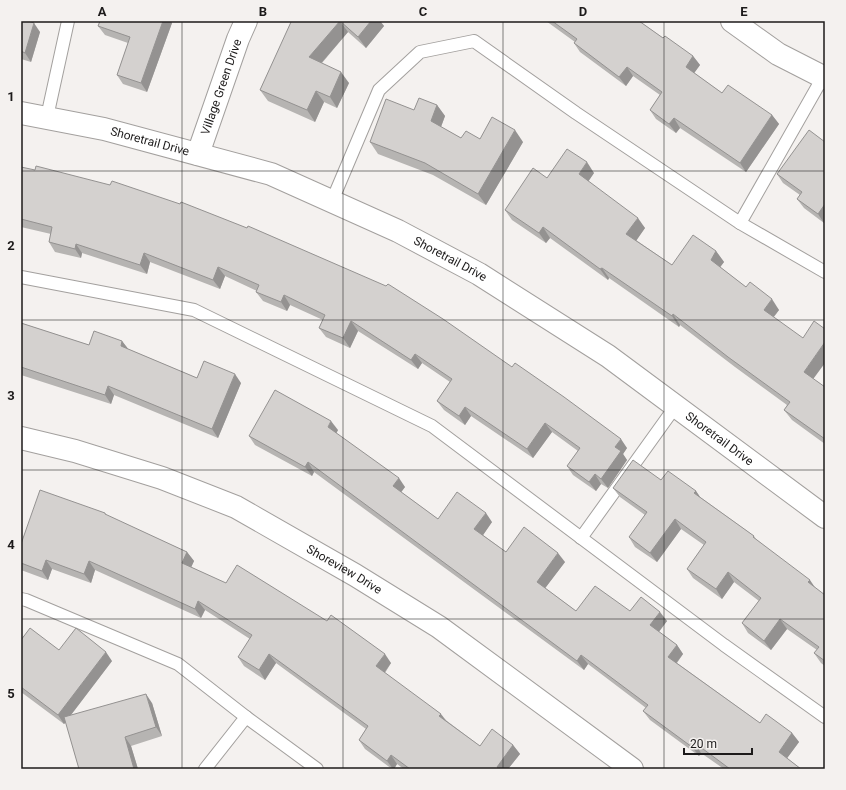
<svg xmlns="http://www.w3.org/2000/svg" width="846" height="790" font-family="Roboto,sans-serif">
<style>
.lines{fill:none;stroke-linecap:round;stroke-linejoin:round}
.lane-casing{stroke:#a3a09e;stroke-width:14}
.street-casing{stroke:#a3a09e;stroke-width:24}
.lane{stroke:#fff;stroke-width:12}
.street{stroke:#fff;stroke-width:22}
.wall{fill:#b6b4b2}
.shaded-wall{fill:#949291}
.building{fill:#d4d1cf;stroke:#949291}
.grid{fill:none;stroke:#1c1a1a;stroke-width:1;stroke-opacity:0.55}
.labels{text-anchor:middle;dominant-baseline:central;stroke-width:3;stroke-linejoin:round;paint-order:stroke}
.street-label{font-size:12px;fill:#1c1a1a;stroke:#f4f1ef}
.neatline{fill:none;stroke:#1c1a1a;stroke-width:1.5}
.grid-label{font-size:13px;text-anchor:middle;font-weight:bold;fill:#1c1a1a}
</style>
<rect width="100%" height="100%" fill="#f4f1ef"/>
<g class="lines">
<g class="lane-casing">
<g id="lane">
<polyline points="823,77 740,223 825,272"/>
<polyline points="47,117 68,21"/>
<polyline points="332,201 379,90 420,52 474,41 576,113 740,223"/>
<polyline points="21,277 194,310 432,426 724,645 825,717"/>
<polyline points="581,538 675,407"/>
<polyline points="21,599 26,600 178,664 246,717 205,769"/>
<polyline points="246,717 317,769"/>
</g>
</g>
<g class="street-casing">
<g id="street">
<polyline points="732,21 778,54 825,78"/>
<path id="s1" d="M21,113L104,129L271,174L398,231L479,274L608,356L825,517"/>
<path id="s2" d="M198,154L238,39L246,21"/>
<path id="s3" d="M21,438L75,451L162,478L236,507L355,575L439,627L632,769"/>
</g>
</g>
<use href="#lane" class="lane"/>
<use href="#street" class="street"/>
</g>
<g class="wall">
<polygon points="21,21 40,32 31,62 21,59"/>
<polygon points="289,21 380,21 384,26 366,48 348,32 322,63 349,83 337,108 324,102 315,122 268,101 260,90 291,23"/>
<polygon points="546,21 639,21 663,38 693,56 700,65 694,73 722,93 772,115 779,124 746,172 680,128 676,133 656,119 650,110 660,95 633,76 626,86 580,52 574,43 575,42"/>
<polygon points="172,23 147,92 123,84 117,75 128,43 105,35 98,26"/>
<polygon points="437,105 445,116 441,127 461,138 523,142 486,205 433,175 378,154 370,142 414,110"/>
<polygon points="825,142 825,222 824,223 804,208 797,199 800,195 783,183 777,174"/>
<polygon points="21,167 627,448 623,454 627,460 608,488 601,484 596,491 573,475 567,466 578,451 552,432 533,458 471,416 465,425 444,410 437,401 450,382 422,363 418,369 358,331 350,348 326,337 319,328 323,320 290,305 287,311 263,301 256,292 257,291 225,276 220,289 150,262 147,274 82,253 81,258 55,252 49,242 51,234 21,227"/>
<polygon points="594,173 588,181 645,228 636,240 672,265 716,251 724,262 720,267 746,287 779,310 774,317 813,379 825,387 825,444 792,420 784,410 787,405 735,367 680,325 679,327 609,278 608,280 550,238 546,243 512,220 505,210 547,178"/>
<polygon points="21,323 89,345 122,341 128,349 197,378 241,383 218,438 114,395 111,404 21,375"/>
<polygon points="338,430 336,433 405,487 401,492 438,519 492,522 483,535 506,552 565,562 545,588 576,611 630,611 667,621 659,632 677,645 683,654 677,663 760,723 792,733 799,742 787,758 801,769 724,769 701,753 699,756 650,720 643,711 646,708 588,664 584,670 314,472 312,476 255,445 249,436"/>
<polygon points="661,480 696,491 700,497 754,536 756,539 815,588 825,595 825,666 821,663 814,653 817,650 787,629 771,650 748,633 742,623 759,601 734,582 722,599 693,578 687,569 704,545 681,529 657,562 635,547 629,537 645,515 620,497 613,488"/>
<polygon points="105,513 107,516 187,552 194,561 191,567 391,663 385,673 447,721 480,746 513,745 520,754 508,769 404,769 397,764 394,769 392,769 365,749 359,740 366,729 276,663 265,680 244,666 238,657 250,639 205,610 201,618 95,570 91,583 52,569 48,580 21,570 21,544"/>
<polygon points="21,640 59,650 112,661 71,715 152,703 162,736 131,746 138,769 79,769 66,723 64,724 21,692"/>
</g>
<g class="shaded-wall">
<polygon points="163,21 171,21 172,23 147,92 141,83"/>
<polygon points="340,21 348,32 317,68 309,57"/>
<polygon points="371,21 380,21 384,26 366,48 358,37"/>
<polygon points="34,23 40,32 31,62 25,53"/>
<polygon points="693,56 700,65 692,76 686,67"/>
<polygon points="627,67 633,76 626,86 619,77"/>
<polygon points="341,72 349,83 337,108 330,97"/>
<polygon points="316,91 324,102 315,122 307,110"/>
<polygon points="437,105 445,116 439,132 431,121"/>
<polygon points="772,115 779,124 746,172 740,163"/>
<polygon points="674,118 680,128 676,133 669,124"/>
<polygon points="515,130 523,142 486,205 478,194"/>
<polygon points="587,162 594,173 586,185 579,174"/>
<polygon points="825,204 825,222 824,223 818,214"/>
<polygon points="638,218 645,228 634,244 626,234"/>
<polygon points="543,227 550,238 546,243 539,233"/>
<polygon points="76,244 82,253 81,258 75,249"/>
<polygon points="716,251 724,262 718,270 711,260"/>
<polygon points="144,253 150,262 147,274 140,265"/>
<polygon points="218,267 225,276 220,289 213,280"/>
<polygon points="602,268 609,278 608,280 600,269"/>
<polygon points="284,295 290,305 287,311 281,302"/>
<polygon points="772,299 779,310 771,320 764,310"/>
<polygon points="673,314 680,325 679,327 672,316"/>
<polygon points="351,321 358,331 350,348 343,338"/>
<polygon points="122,341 129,350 121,346"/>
<polygon points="825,342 825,363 811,382 804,372"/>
<polygon points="415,354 422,363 418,369 411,360"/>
<polygon points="235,374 241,383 218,438 212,429"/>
<polygon points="108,386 114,395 111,404 105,395"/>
<polygon points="465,407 471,416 465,425 459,416"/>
<polygon points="331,421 338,430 335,436 328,427"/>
<polygon points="545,423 552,432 533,458 527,449"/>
<polygon points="621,439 627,448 623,454 627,460 608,488 601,479 615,447"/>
<polygon points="308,462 314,472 312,476 305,467"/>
<polygon points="595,474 601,484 596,491 589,482"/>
<polygon points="399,478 405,487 399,495 393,486"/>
<polygon points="696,491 702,500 694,493"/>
<polygon points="486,513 492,522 481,538 474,529"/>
<polygon points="675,519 681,529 657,562 650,553"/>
<polygon points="187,552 194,561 189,572 182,563"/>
<polygon points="558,553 565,562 543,591 537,582"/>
<polygon points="46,560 52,569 48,580 42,571"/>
<polygon points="89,561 95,570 91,583 84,574"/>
<polygon points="728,572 734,582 722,599 716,589"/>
<polygon points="810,580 816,589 808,582"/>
<polygon points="198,601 205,610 201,618 195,609"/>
<polygon points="660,612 667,621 657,634 650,625"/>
<polygon points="780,619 787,629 771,650 764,641"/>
<polygon points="677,645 683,654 674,666 668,657"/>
<polygon points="106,652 112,661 64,724 58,715"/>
<polygon points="269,654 276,663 265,680 259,670"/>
<polygon points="385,654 391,663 382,676 376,666"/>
<polygon points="581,655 588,664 584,670 577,661"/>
<polygon points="146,694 152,703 162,736 156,727"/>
<polygon points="441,714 448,723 439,716"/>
<polygon points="792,733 799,742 785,761 779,752"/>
<polygon points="125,737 131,746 138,769 134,769"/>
<polygon points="695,743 701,753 699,756 692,747"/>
<polygon points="513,745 520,754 508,769 498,769 497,767"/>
<polygon points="391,755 397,764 394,769 393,769 387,761"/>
</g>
<g class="building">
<polygon points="21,21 28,21 34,23 25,53 21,51"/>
<polygon points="100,21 163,21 141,83 117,75 130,37 98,26"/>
<polygon points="290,21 371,21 358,37 340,21 309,57 341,72 330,97 316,91 307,110 260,90 291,22"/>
<polygon points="552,21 639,21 663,38 665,36 693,56 686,67 722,93 728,85 772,115 740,163 674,118 669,124 650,110 662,92 627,67 619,77 574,43 577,39"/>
<polygon points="419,98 437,105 431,121 461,138 466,131 480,139 492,117 515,130 478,194 425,163 370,142 386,99 414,110"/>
<polygon points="809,130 825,142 825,204 818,214 797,199 802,192 777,174"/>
<polygon points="567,149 587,162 579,174 638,218 626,234 672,265 693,235 716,251 711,260 746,287 750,282 772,299 764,310 803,338 814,321 825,329 825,342 804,372 825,387 825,439 784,410 790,402 728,357 673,314 672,316 602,268 600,269 543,227 539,233 505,210 533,168 547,178"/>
<polygon points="36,166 110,185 112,181 180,204 181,202 247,228 248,226 386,286 388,284 443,319 512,367 515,363 564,397 621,439 615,447 621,451 601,479 595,474 589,482 567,466 580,448 545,423 527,449 465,407 459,416 437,401 452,379 415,354 411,360 351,321 343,338 319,328 325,315 284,295 281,302 256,292 259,285 218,267 213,280 144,253 140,265 76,244 75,249 49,242 52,227 21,219 21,167 35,170"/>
<polygon points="21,323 89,345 94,331 122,341 121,346 197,378 204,361 235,374 212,429 108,386 105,395 21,367"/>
<polygon points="275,390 331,421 328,427 399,478 393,486 438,519 457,492 486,513 474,529 506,552 524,527 558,553 537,582 576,611 595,586 630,611 641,597 660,612 650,625 677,645 668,657 760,723 766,714 792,733 779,752 801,769 730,769 695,743 692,747 643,711 648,705 581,655 577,661 308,462 305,467 249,436"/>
<polygon points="633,460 661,480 668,471 696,491 694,493 754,536 753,537 810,580 808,582 825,595 825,661 814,653 819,647 780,619 764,641 742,623 761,598 728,572 716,589 687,569 706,542 675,519 650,553 629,537 647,512 613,488"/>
<polygon points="40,490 105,513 105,514 187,552 182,563 226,583 237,565 327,621 331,615 385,654 376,666 441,714 439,716 480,746 492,729 513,745 497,767 499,769 410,769 391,755 387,761 359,740 368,726 269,654 259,670 238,657 252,635 198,601 195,609 89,561 84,574 46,560 42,571 21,563 21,544"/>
<polygon points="30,628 59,650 76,628 106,652 58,715 21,687 21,640"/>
<polygon points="146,694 156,727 125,737 134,769 79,769 64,717"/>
</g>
<path class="grid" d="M182,21V769M343,21V769M503,21V769M664,21V769M21,171H825M21,320H825M21,470H825M21,619H825"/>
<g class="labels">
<g class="street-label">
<text stroke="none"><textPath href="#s2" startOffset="71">Village Green Drive</textPath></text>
<text stroke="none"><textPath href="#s1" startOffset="132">Shoretrail Drive</textPath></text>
<text stroke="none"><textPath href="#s1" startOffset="456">Shoretrail Drive</textPath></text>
<text stroke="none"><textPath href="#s1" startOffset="780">Shoretrail Drive</textPath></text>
<text stroke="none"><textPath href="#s3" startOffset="351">Shoreview Drive</textPath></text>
</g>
</g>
<rect width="846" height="790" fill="none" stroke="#f4f1ef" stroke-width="44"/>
<path d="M684 748v6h68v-6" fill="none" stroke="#1c1a1a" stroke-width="2"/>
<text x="690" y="748" font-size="12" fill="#1c1a1a" stroke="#f4f1ef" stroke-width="3" paint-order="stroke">20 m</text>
<rect x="22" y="22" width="802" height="746" class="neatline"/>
<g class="grid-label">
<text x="102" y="16">A</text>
<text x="263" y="16">B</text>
<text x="423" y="16">C</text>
<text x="583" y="16">D</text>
<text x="744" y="16">E</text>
<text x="11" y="101">1</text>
<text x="11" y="250">2</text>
<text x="11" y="400">3</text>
<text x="11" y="549">4</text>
<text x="11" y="698">5</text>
</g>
</svg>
